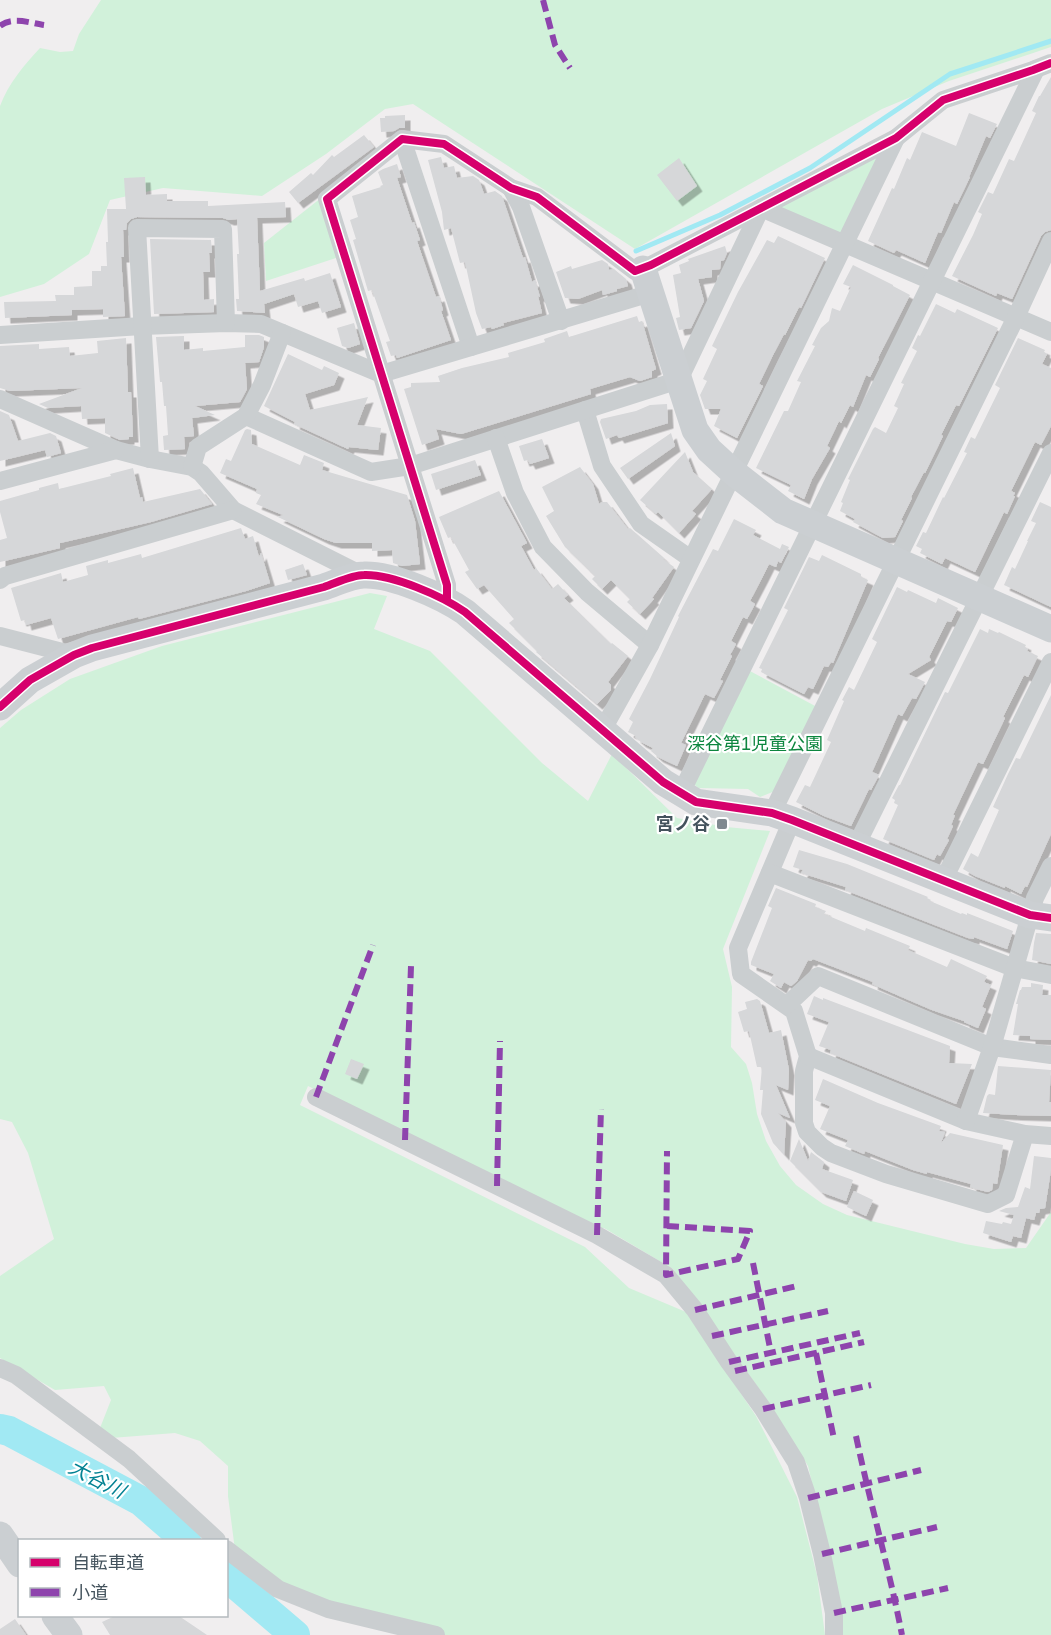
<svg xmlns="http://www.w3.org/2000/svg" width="1051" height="1635" font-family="Arial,'Noto Sans JP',sans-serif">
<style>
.green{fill:#d1f1da}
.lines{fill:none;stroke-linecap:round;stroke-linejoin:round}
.stream{stroke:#a1e9f3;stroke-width:5}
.river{stroke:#a1e9f3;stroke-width:30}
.building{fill:#d6d7d9;filter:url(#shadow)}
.street{stroke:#caced0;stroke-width:18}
.secondary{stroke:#cbcfd2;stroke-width:27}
.quiet{stroke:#8e44ad;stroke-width:6;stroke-dasharray:12 6;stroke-linecap:butt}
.cycleway-casing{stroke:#fff;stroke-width:11}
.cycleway{stroke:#d6006c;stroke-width:8}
.poi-dot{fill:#808990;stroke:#fff;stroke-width:2}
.labels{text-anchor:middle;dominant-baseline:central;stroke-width:4.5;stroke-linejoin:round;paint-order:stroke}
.park-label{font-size:18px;fill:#0d863f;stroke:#fff}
.poi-label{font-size:18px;font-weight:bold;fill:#44535d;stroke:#fff;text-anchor:end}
.water-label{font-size:20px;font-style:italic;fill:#038293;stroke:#fff}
</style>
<defs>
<filter id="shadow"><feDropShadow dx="5.5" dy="5.5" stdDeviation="0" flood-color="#0004"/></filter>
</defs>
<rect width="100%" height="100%" fill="#f0eeef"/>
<g class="green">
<path d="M101,0H1051V47L949,81L882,109L635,249L413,104L385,109L326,154L262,196L163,188L110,200L89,254L44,284L0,297V106C8,84 24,65 40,48L60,52L73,51L79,34Z"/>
<polygon points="883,151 842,238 774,208"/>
<polygon points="321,198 339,257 266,281 264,243"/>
<polygon points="370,593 387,596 374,629 430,651 542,763 588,801 612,754 677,818 726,827 770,831 723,949 732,987 731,1047 746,1064 752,1083 757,1114 766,1141 780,1166 796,1185 823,1204 847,1215 965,1244 994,1249 1026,1248 1051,1212 1051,1635 841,1635 842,1611 808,1466 767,1400 673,1269 604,1228 598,1228 308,1086 300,1105 585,1247 629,1288 686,1312 756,1416 797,1497 817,1575 825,1635 439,1635 355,1610 290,1589 235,1550 228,1496 228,1466 200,1441 175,1433 111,1438 100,1428 111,1400 104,1386 55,1390 0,1358 0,1276 54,1239 28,1153 12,1122 0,1119 0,728 21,710 70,679 162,646"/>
<polygon points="748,670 817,707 775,791 760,797 748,789 698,788 692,782"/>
</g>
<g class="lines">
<polyline class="stream" points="636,251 720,215 810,168 950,74 1051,41"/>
<g class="river">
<polyline points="0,1429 9,1431 141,1501 186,1540"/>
<polyline points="226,1576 295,1635"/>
</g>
</g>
<g class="building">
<polygon points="1051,77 1051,230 1045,232 1041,236 1012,299 997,293 996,296 952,276 973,235 982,214 978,212 988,192 993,194 1009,159 1014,161 1036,113 1032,111 1039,96 1040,96"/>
<polygon points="969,113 997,124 990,138 986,136 969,177 970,177 957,204 954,202 941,233 938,232 925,263 896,250 894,253 868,241 892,188 894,189 907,158 910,160 922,132 956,146"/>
<polygon points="405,115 405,128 399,128 394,131 381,132 380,118 385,118 385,116"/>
<polygon points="364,135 374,147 298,203 289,192 311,173 313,175 332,155 334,157"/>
<polygon points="441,157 444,168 454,166 457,178 473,176 479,180 484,194 495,191 502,196 523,258 525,257 532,282 535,280 540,297 538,296 542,313 503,323 504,325 492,329 491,327 482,329 476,313 465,262 460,263 451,228 444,230 442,212 428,160"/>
<polygon points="679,158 697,186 677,201 657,175"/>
<polygon points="397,164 401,177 397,178 412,223 414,222 420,240 417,241 436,297 439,296 443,310 441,311 451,340 397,358 396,355 391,356 386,342 390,341 372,290 368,291 353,240 356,239 350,220 358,217 352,196 381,187 380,186 383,185 378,172 383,169"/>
<polygon points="145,177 146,195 167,194 167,201 208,201 208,206 285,202 286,217 257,218 260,291 304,278 305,281 330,273 341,307 322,313 318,301 298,307 294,294 264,304 265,313 237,311 236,299 239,299 237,254 239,254 237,219 229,220 223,218 137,217 131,219 127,223 126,230 123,230 124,257 121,257 125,316 103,317 103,309 72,310 72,315 5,318 4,302 56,301 55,295 74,295 74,287 92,286 92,271 101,271 101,266 107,266 106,242 108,242 107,209 126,209 124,178"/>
<polygon points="778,236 825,258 801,308 799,307 785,335 784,334 773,355 759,384 763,386 737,438 714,426 721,409 705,409 700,395 707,381 703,379 717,349 712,346 738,292 767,240 774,243"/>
<polygon points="150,239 211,240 212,253 209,253 210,272 203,272 204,300 214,299 214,312 154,314"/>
<polygon points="725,246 727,253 724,260 721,261 720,269 712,270 712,277 698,279 704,301 691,328 679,330 676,318 680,317 673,275 681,273 679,265 689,261 688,259"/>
<polygon points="602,260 608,264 609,270 614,269 626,279 628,286 617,289 617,291 603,295 602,290 578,299 565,298 556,272 571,266 572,269"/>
<polygon points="853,265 893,285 893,286 910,295 878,358 879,359 870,377 866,375 853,407 850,405 841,423 839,421 827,446 830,448 812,479 804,499 788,491 791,485 756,468 784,411 788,411 801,382 797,381 815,346 812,345 821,328 829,321 832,308 840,311 851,287 843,284"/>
<polygon points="936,304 955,313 957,309 998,328 959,406 956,405 941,435 943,436 925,473 924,472 911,497 912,498 901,520 903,521 895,537 883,538 853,522 855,519 840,511 843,503 841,502 850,480 848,479 873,429 875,427 886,433 898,408 894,406 904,384 901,383 917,351 912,348 918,335 920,336"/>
<polygon points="637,316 639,322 642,321 656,369 652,371 652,377 640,381 630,377 590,389 591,394 461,434 436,429 439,439 422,445 404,389 411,387 411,383 440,382 438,376 462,368 509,357 508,353 545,342 544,339 567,331 569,337"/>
<polygon points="354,323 360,344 348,348 342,346 337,328"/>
<polygon points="245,335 259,335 264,337 264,347 259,362 245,363 247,389 240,402 195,406 215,415 192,418 194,436 184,437 185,449 164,450 163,436 168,435 166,406 164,406 162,382 160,382 156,337 184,336 184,350 203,348 203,351 245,347"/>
<polygon points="126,338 128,392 131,392 133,437 129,437 129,439 120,440 105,433 105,418 82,419 81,406 48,408 39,404 82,388 10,391 0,388 0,346 39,344 39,349 69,347 70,356 98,353 97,341"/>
<polygon points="1018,338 1045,350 1044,352 1047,354 1042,364 1051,368 1051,426 1041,445 1035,442 1011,491 1015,493 1013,496 1015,496 1007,514 1004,512 975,572 945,558 942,564 920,553 922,549 916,546 923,532 926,533 943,497 944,498 967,453 964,452 971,437 975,439 1000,388 995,385"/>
<polygon points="288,354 322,370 324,366 339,373 334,385 305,394 310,410 368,397 357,425 381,428 378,450 349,447 348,449 294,424 295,422 264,406"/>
<polygon points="667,404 668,423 619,438 617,435 606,439 600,422 601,419 636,411 650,405"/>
<polygon points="0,411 9,415 18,441 50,433 56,436 61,453 47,457 45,450 0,461"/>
<polygon points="247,429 251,430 252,444 300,465 304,455 324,463 322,470 407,495 415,521 420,564 402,566 393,563 392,550 372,551 372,543 336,543 324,539 278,517 283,515 256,504 261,495 256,493 257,489 220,473 226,459 231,461 245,430"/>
<polygon points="671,433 675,446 628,479 620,468"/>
<polygon points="542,439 549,458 530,464 528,460 524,461 519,446"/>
<polygon points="685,452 693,472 712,489 692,511 696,514 679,533 658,512 656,514 640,500"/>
<polygon points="475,460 481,475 436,490 431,474"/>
<polygon points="580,467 593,484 599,504 602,502 607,502 628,529 630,528 664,558 663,559 674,567 652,598 654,599 640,614 627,602 630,599 611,580 602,589 592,579 595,576 565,547 546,516 554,511 542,487"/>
<polygon points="133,468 140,498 142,497 143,502 200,489 212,504 151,522 60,543 60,548 0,562 0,540 7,538 0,512 0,501 39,490 39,488 58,483 59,489 111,476 110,474"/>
<polygon points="499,491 527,543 521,546 534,570 536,568 552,589 558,584 568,595 564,598 611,644 612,643 628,656 608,682 611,685 611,690 597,704 536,652 537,651 509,623 514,619 484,585 477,589 465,572 469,570 451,537 448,538 439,517"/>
<polygon points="1040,502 1051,507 1051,607 1004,585 1012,567 1015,569 1028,541 1027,541 1036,523 1031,521"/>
<polygon points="734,519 756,530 753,535 780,549 782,544 789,547 781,563 778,561 776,567 769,564 762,578 750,601 755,604 747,619 743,617 731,641 736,644 730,655 732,656 720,680 723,681 714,698 705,694 681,743 686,745 677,766 658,757 651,751 653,748 641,742 635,737 636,736 628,732 633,722 629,719 650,679 679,617 678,616 713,549 718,551"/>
<polygon points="241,528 245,539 253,536 259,557 261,553 270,583 246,591 139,619 138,617 58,639 51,618 26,625 25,620 21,621 11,588 61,573 63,582 88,575 86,566 108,560 108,563 141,554 142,558"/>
<polygon points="822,555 861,574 861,577 868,580 833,663 831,662 828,667 824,666 813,689 808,687 804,694 761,672 762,669 759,668 788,610 784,608 809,557 819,561"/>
<polygon points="303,564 307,575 288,580 285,570"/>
<polygon points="897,587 907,592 908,590 936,603 938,598 958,608 951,622 947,621 929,657 931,660 908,674 925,682 916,699 912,698 902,716 898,714 872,772 879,775 871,790 869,789 851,826 824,816 796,802 805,785 810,787 831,742 827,740 844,701 842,700 849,687 854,690 877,642 872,639"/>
<polygon points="980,629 988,633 989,629 998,633 999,632 1026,645 1025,647 1028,649 1027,651 1038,656 1028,677 1024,675 1003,717 1005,718 983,764 978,762 953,815 955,815 951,825 953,826 947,839 949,840 940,856 937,854 934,860 883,839 898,805 894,803 895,800 892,798 899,785 900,785 945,692 948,693"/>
<polygon points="1051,695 1051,834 1027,887 1025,886 1021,894 1005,886 1005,888 975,876 963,869 971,853 978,857 999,810 993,807 1008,774 1016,758 1020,759"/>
<polygon points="799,850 847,864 928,897 927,898 931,900 930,901 961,914 962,913 967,915 967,913 1013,931 1007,949 974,937 974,939 968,938 845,890 846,887 801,873 803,870 793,867"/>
<polygon points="776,888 816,904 815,907 826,911 824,914 865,931 866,928 910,946 908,950 947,967 951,959 987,976 984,982 991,985 982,1007 986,1009 978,1028 964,1022 964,1021 932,1010 904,998 872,984 873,982 813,959 811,961 808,960 797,981 791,986 784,982 781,988 770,981 774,974 751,965 751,962 772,908 768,906"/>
<polygon points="1036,933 1051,934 1051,964 1032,960 1034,943"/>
<polygon points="1031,983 1043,985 1042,995 1051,995 1051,1040 1030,1039 1030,1036 1013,1035 1018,1004 1016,1004 1020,990 1021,990 1022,987 1031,987"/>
<polygon points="814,996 823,1000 823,998 950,1046 949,1063 972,1064 956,1104 830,1053 831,1050 819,1046 829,1022 807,1014"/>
<polygon points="757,999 760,1001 769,1033 781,1030 789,1070 788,1090 776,1085 790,1118 778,1113 786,1122 784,1155 773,1143 761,1114 763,1090 760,1090 762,1067 757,1067 749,1031 744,1032 738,1012 747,1009 745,1002"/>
<polygon points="351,1059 364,1064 357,1079 345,1074"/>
<polygon points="998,1066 1051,1070 1049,1102 1051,1102 1051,1116 1016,1115 983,1113 987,1096 989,1094 995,1095"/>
<polygon points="823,1079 878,1103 941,1126 939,1131 945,1132 941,1143 950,1133 1003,1145 997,1184 993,1183 992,1190 988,1192 976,1189 970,1187 971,1184 927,1172 927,1174 913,1170 865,1151 864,1154 845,1146 848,1140 820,1129 830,1106 815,1100"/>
<polygon points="799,1139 808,1161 811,1152 824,1162 822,1169 853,1180 846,1201 821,1192 790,1161"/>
<polygon points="1034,1156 1051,1158 1051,1170 1045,1208 1040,1209 1039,1213 1036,1213 1034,1220 1026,1218 1021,1238 1013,1236 1011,1242 983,1233 986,1221 1002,1224 1003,1222 1011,1224 1014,1215 999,1211 1006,1208 1018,1207 1025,1187 1030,1189"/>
<polygon points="854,1191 873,1200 866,1216 847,1207"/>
<polygon points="115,1616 179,1616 207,1635 110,1635 102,1622"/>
<polygon points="15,1619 26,1635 0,1635 0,1629"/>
</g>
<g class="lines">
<g class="street">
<polyline points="402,139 471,347"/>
<polyline points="511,188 521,207 561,321"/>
<polyline points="0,335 142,326 226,323 261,324 381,374 651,293"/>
<polyline points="0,399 116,450 150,459 192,467 201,473 233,510 362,575"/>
<polyline points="585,410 602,466 641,524 691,559"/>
<polyline points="246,416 371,472 410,466 679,380 761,208 1051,332"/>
<polyline points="496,438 515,493 543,547 587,592 650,645"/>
<polyline points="150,459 137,228 223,229 226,323"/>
<polyline points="192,467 198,447 246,416 262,385 282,333"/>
<polyline points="0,481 116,450"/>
<polyline points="0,580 5,576 233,510"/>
<polyline points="447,600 447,585 327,199 402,139 444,144 511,188 537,197 635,271 651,265 896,138 943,100 1033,70 1051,63"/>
<polyline points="0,636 74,655"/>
<polyline points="603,729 650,645 896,138"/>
<polyline points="681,793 1036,69"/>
<polyline points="772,813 1016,317 1051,241"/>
<polyline points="792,820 738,948 741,974 794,1011 808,1056 804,1071 804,1123 807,1132 822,1147 831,1153 886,1174 988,1204 1006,1195 1025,1134"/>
<polyline points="856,846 1051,453"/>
<polyline points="770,873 1014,968 1051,975"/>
<polyline points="943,881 1051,662"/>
<polyline points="787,1005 818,976 992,1047 1051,1055"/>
<polyline points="808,1056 966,1121 1025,1134 1051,1136"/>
<polyline points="316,1097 597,1235 666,1275 695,1310 729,1362 763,1409 796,1462 808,1498 822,1554 834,1613 834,1635"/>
<polyline points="966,1121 992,1047 1035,898 1051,866"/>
<polyline points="0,1368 16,1375 129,1459 217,1540"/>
<polyline points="226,1549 278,1589 328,1609 436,1635"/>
</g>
<g class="secondary">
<polyline points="643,269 695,430 709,450 733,472 783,511 1051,629"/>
<path d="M0,707L30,680L74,655L92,648L324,587C336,583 352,575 364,575C392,574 442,596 465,612L663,782L696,802L772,813L792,820L1030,915L1051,918"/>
<polyline points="0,1535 20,1564"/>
<polyline points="55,1616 69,1635"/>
</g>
<g class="quiet">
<polyline points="543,0 555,45 570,68"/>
<path d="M0,26C12,16 30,23 44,25"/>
<polyline points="316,1097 373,945"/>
<polyline points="405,1140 411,966"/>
<polyline points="497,1186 500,1041"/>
<polyline points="667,1226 750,1231 738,1259 666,1275 667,1151"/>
<polyline points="597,1235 601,1109"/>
<polyline points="753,1263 771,1353"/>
<polyline points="695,1310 797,1286"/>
<polyline points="712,1336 828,1311"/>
<polyline points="816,1353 834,1439"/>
<polyline points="729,1362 860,1333"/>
<polyline points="735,1371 864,1342"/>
<polyline points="763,1409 871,1385"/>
<path d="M856,1436C870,1503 889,1568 902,1635"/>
<polyline points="808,1498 921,1470"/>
<polyline points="822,1554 937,1527"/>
<polyline points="834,1613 948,1588"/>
</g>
<g class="cycleway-casing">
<g id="cycleway">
<polyline points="447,600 447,585 327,199 402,139 444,144 511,188 537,197 635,271 651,265 896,138 943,100 1033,70 1051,63"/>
<path d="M0,707L30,680L74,655L92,648L324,587C336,583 352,575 364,575C392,574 442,596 465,612L663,782L696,802L772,813L792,820L1030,915L1051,918"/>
</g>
</g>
<use href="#cycleway" class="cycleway"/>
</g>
<rect class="poi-dot" x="716" y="818" width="12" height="12" rx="3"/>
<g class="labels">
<g class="park-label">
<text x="755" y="744">深谷第1児童公園</text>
</g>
<g class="poi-label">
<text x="710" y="824">宮ノ谷</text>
</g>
<g class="water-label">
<text transform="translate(97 1479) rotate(27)">大谷川</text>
</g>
</g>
<rect x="18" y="1539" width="210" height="78" fill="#ffffff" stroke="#b4babe" stroke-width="1.5"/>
<rect x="30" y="1558" width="30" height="9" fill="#d6006c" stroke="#b4babe" stroke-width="1.5"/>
<text x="72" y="1569" font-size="18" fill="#44535d">自転車道</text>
<rect x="30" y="1588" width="30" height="9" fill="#8e44ad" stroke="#b4babe" stroke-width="1.5"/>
<text x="72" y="1599" font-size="18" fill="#44535d">小道</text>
</svg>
